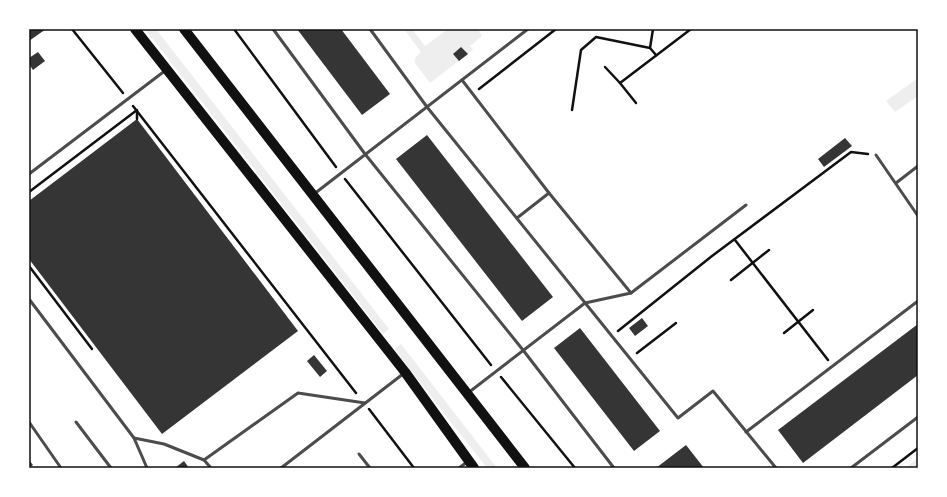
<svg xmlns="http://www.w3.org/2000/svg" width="947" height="497" font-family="Commissioner,sans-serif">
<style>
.green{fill:#eee}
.building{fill:#353535}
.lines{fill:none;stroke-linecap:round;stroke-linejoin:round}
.path{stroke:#111;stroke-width:2.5}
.service{stroke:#4c4c4c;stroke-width:3}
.primary{stroke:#111;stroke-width:10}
.neatline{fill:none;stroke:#111;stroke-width:1.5}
</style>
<rect width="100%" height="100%" fill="#fff"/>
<g class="green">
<polygon points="145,29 156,29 389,329 383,334"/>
<path d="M404,29H412L425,46L448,29H478L482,36L470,46L473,50L430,83L415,63C414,57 418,55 421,52Z"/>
<polygon points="918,78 918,96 895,112 886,101"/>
<polygon points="401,344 497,468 487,468 394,349"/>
<polygon points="918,458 918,468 905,468"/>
</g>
<g class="building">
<polygon points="29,29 46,29 29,41"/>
<polygon points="297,29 341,29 390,94 362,115"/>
<polygon points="461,47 468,54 459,61 453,54"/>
<polygon points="38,52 45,61 33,70 29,64 29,58"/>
<polygon points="137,119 298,331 162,434 29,259 29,201"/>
<polygon points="427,135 553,297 522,321 396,159"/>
<polygon points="845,138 852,146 824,167 818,159"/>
<polygon points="642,318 648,326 635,336 629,328"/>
<polygon points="918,324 918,375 803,463 778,430"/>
<polygon points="580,328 660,431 634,451 554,348"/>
<polygon points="314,355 327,371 320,377 307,361"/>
<polygon points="686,445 704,468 656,468"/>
<polygon points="29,460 33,465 29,468"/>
<polygon points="184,461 189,468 175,468"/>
</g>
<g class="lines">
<g class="path">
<polyline points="72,29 123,93"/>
<polyline points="234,29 336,167"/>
<polyline points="650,48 653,29"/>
<polyline points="605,67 620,83 636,103"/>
<polyline points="620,83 691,29"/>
<polyline points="479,89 556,29"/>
<polyline points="133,106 356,393"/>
<polyline points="572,110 581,50 596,37 650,48 656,55"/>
<polyline points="137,111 137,119"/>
<polyline points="345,179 491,365"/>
<polyline points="29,192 137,110"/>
<polyline points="735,240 828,360"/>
<polyline points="29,266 92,349"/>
<polyline points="731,280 769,250"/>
<polyline points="618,331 712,256 851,152 868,154"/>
<polyline points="784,333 813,310"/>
<polyline points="637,353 676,323"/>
<polyline points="501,377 575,468"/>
<polyline points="369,409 414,468"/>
<polyline points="892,468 918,448"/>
</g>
<g class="service">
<polyline points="273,29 365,154 523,350 614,468"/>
<polyline points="370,29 427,107 678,418 713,391 776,468"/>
<polyline points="462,80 549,193 631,293"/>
<polyline points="876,155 918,216"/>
<polyline points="29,174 166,70"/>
<polyline points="896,183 918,166"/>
<polyline points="314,194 528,29"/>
<polyline points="517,218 549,193"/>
<polyline points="29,299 134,438 164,444 204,460 211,468"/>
<polyline points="468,393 585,303 631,293 746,205"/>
<polyline points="29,422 61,468"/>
<polyline points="76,422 111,468"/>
<polyline points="746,432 918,301"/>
<polyline points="134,438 147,468"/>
<polyline points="359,454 370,468"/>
<polyline points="204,460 298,393 365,403"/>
<polyline points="281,468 403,374"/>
<polyline points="459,468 467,462"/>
<polyline points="851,468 918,417"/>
</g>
<g class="primary">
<polyline points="135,29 405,372 474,468"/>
<polyline points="184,29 525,468"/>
</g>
</g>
<rect width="947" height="497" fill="none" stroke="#ffffff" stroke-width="60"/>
<rect x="30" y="30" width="887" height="437" class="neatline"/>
</svg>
